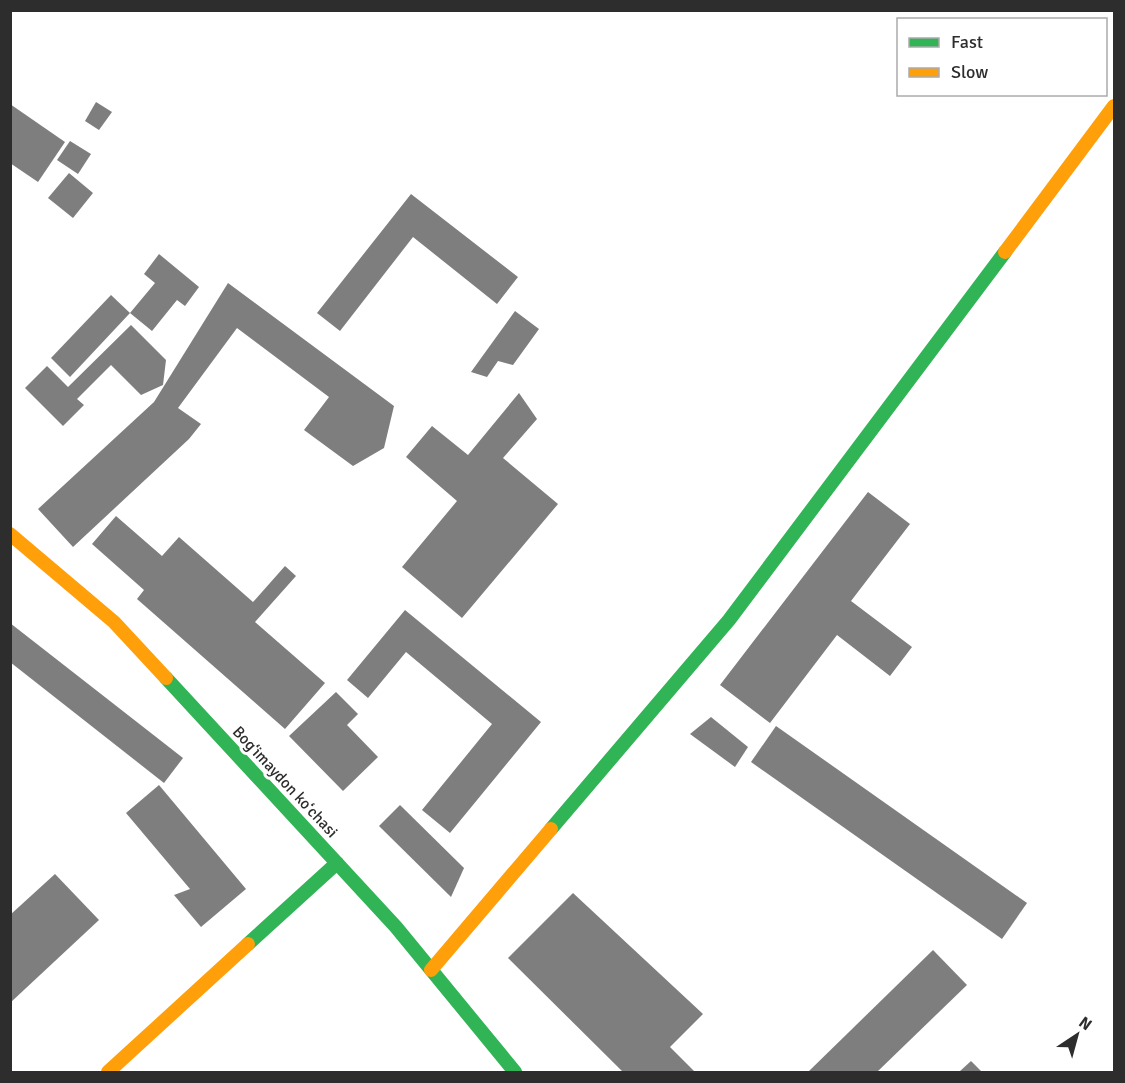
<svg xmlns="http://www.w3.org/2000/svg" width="1125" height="1083" font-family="Signika,sans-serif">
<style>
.building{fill:#7e7e7e}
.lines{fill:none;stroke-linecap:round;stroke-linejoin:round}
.fast{stroke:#30b455;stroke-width:14}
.slow{stroke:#ff9f0a;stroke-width:14}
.labels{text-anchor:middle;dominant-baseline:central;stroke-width:6;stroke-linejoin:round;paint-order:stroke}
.street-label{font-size:16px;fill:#2d2d2d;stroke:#fff}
</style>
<rect width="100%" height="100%" fill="#fff"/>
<g class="building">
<polygon points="96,102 112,112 99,130 85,121"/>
<polygon points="10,104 65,142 38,182 10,163"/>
<polygon points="70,141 91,154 78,174 57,160"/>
<polygon points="69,173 93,193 73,218 48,198"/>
<polygon points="411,194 518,277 497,304 413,237 340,331 317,313"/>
<polygon points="159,254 199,287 185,306 177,300 152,331 130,313 155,283 144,274"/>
<polygon points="228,283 394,406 384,448 353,466 304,430 329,397 237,328 178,408 201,424 189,439 73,547 38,509 154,402"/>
<polygon points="111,295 130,313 70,377 51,358"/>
<polygon points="515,311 539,329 513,365 498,361 487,377 471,372"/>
<polygon points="131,325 166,360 163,385 141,395 111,365 77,399 84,405 63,426 25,388 47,366 68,387"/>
<polygon points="519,393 537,419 503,458 558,504 462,618 402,567 457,501 406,457 432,426 468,455"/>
<polygon points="868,492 910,524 851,601 912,647 890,676 837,635 770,723 720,685"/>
<polygon points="116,516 162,556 179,537 253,602 285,566 296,576 255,622 325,683 285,729 137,599 144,590 92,544"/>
<polygon points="405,610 541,722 450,833 422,810 492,724 406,652 368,698 347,680"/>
<polygon points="10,623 183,758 164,783 10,662"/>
<polygon points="336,692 358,714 347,725 378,757 343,791 289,736"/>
<polygon points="711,717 748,747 735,767 690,734"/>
<polygon points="776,726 1027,903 1002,939 751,762"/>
<polygon points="159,785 246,889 201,927 174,895 190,889 126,813"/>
<polygon points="400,805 464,868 451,897 379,826"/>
<polygon points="55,874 99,920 10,1003 10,915"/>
<polygon points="573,893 703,1014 670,1047 695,1072 623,1072 508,958"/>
<polygon points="933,950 967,985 877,1072 808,1072"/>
<polygon points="971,1061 982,1072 959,1072"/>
</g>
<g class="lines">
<g class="fast">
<polyline points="166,678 396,927 515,1072"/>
<polyline points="551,829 729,620 1005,252"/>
<polyline points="248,944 337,863"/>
</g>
<g class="slow">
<polyline points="1005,252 1114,106"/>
<polyline points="10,534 114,622 166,678"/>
<polyline points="431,970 551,829"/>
<polyline points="108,1072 248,944"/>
</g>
</g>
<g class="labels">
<g class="street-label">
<text transform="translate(285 782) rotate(47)">Bogʻimaydon koʻchasi</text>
</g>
</g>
<rect width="1125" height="1083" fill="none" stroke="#2d2d2d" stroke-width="24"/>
<rect x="897" y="18" width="210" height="78" fill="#ffffff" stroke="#ababab" stroke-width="1.5"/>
<rect x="909" y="38" width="30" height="9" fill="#30b455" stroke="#ababab" stroke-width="1.5"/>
<text x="951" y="48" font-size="18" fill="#2d2d2d">Fast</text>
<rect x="909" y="68" width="30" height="9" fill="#ff9f0a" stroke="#ababab" stroke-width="1.5"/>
<text x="951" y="78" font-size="18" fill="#2d2d2d">Slow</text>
<g transform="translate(1077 1035) rotate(36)" stroke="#ffffff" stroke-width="4.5" paint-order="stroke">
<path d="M0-4.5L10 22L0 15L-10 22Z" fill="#2d2d2d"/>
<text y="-9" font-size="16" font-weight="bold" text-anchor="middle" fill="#2d2d2d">N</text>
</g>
</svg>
